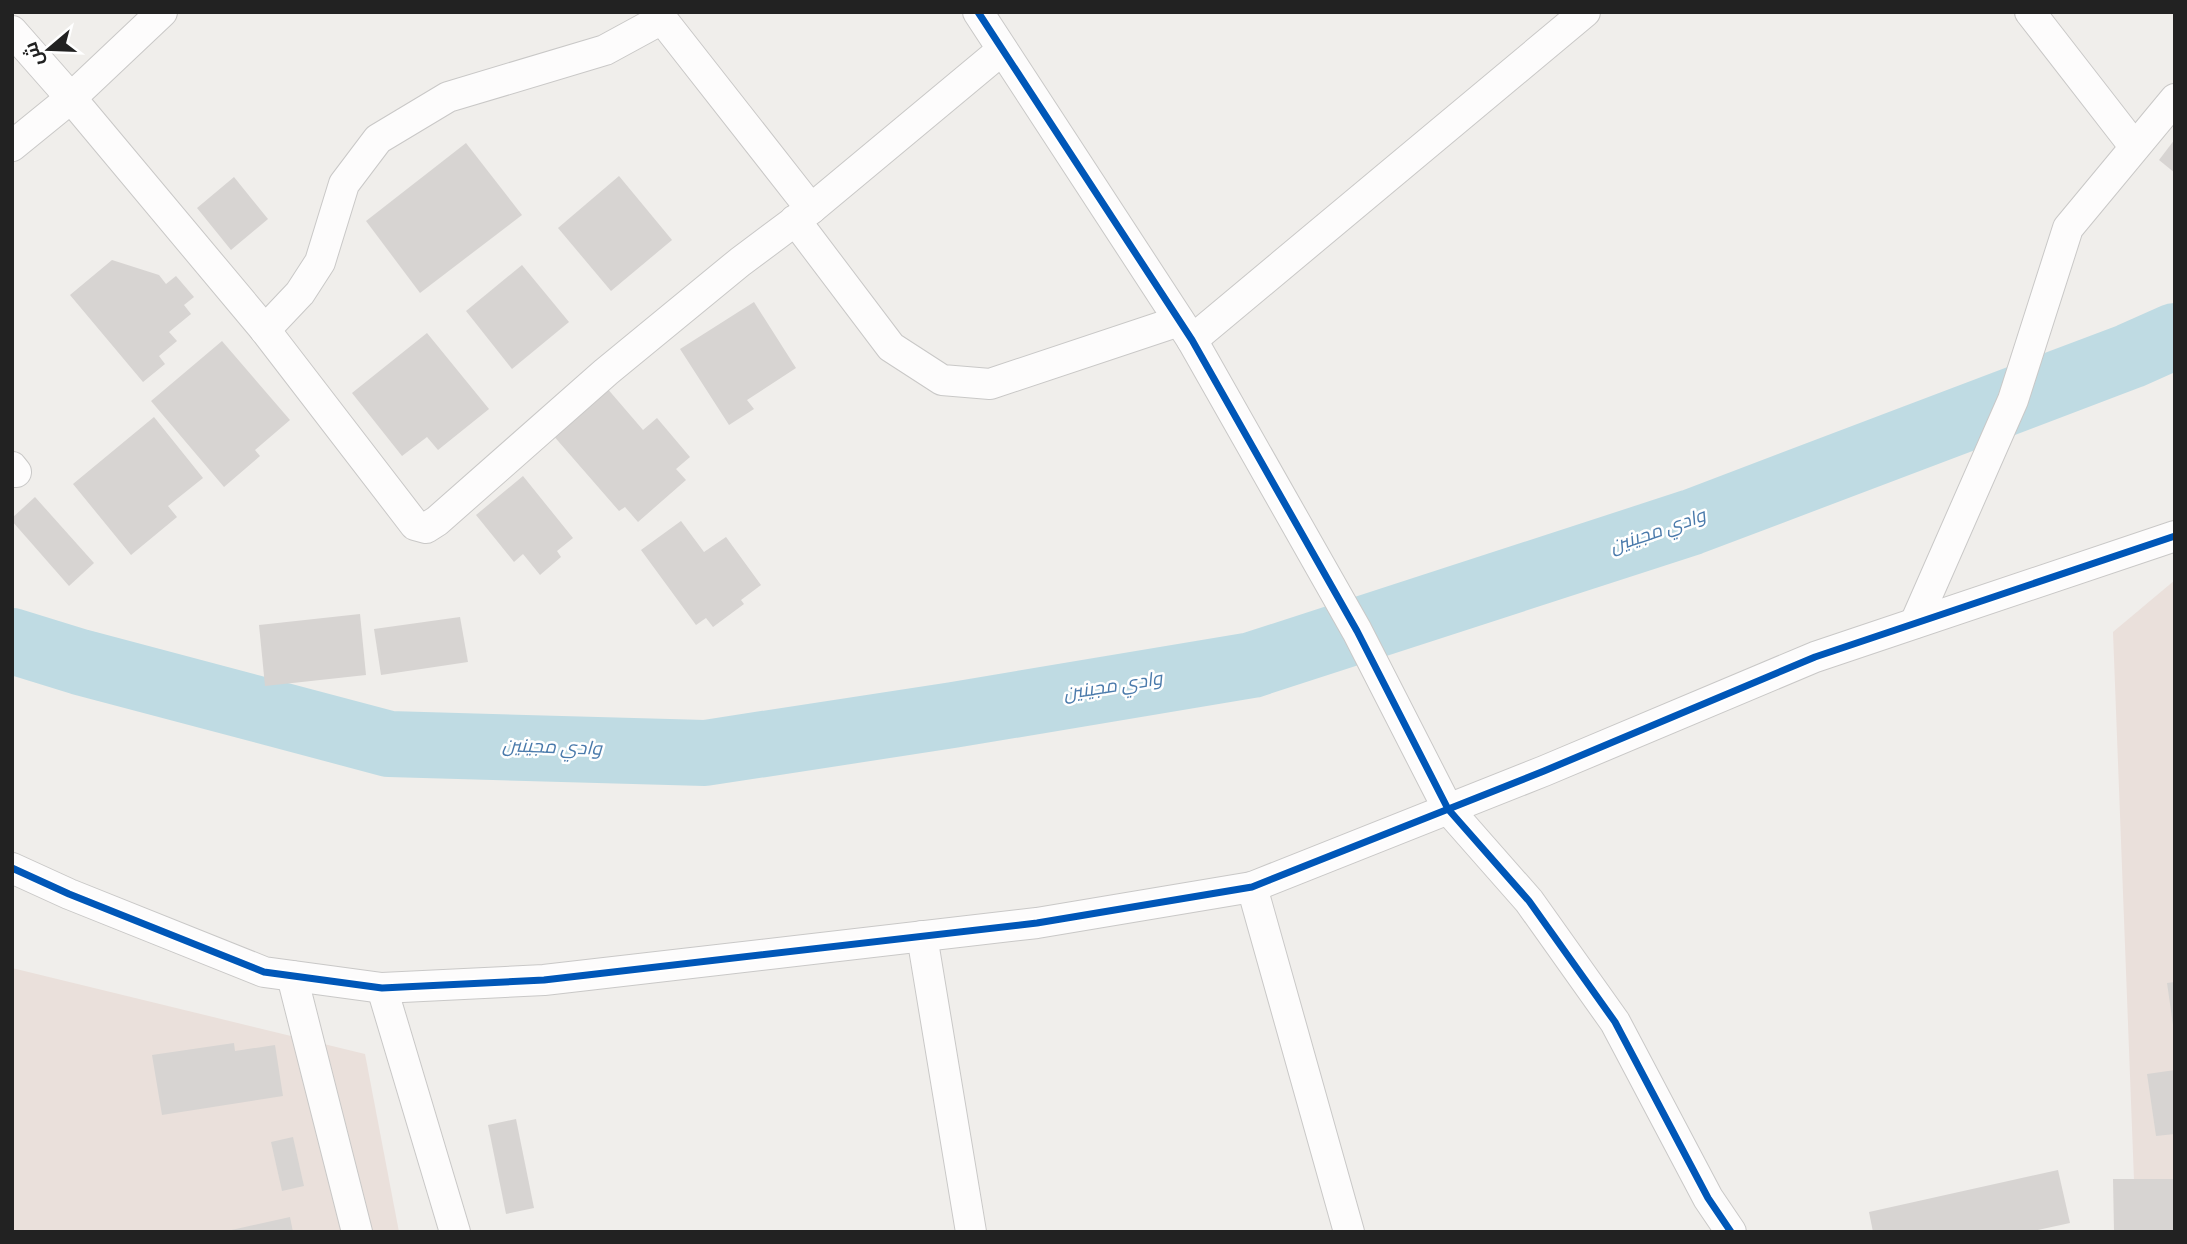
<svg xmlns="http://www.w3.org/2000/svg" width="2187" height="1244" font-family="Overpass,Cairo,sans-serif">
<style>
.military{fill:#eae0db}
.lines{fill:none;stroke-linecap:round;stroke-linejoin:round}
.river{stroke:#bfdbe3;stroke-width:66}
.building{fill:#d7d4d2}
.street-casing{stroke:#c9c8c7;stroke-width:32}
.street{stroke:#fdfcfc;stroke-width:30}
.cycleway-casing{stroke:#fff;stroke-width:11}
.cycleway{stroke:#0057b8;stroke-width:7}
.labels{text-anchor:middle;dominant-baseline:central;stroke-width:5;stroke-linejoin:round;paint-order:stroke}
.water-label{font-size:19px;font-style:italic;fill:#4a7aab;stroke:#fff}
</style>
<rect width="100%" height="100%" fill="#f0eeeb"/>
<g class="military">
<polygon points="2175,580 2175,1232 2136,1232 2113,632"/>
<polygon points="12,968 365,1054 399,1232 12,1232"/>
</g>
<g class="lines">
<polyline class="river" points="12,641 80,662 389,744 705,753 953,715 1252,665 1692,522 2130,356 2175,336"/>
</g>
<g class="building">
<polygon points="2175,139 2175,173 2159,160"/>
<polygon points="466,143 522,215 420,293 366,221"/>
<polygon points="619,176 672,240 611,291 558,228"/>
<polygon points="234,177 268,219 231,250 197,208"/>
<polygon points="112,260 159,275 166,284 176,276 194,297 184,305 191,314 169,332 177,341 159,356 165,364 143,382 70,295"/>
<polygon points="522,265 569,322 512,369 466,311"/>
<polygon points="754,302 796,368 747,400 754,409 729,425 680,349"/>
<polygon points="427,333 489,409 438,450 427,437 402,456 352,393"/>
<polygon points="222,341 290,420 255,450 260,456 224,487 151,401"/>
<polygon points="606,387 643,430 657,418 690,457 676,469 686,480 638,522 625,507 619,511 552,434"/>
<polygon points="154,417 203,478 168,506 177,517 131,555 73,484"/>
<polygon points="523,476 573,538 557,551 561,557 540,575 523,554 514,562 476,515"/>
<polygon points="35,497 94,563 69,586 12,521 12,518"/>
<polygon points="681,521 704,552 726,537 761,585 741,600 744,604 713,627 706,618 696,625 641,550"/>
<polygon points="360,614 366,675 265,686 259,625"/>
<polygon points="460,617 468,662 381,675 374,629"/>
<polygon points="2175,982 2175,1025 2173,1025 2167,983"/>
<polygon points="234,1043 235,1051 275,1045 283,1096 162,1115 152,1055"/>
<polygon points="2175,1070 2175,1134 2156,1136 2147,1074"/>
<polygon points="516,1119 534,1208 506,1214 488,1125"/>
<polygon points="293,1137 304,1186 282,1191 271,1142"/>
<polygon points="2058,1170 2070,1223 2029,1232 1873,1232 1869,1212"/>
<polygon points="2113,1179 2175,1179 2175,1232 2114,1232"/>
<polygon points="290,1217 293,1232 227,1232 227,1231"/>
</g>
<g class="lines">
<g class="street-casing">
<g id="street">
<polyline points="978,12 1192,340 1357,631 1448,809 1529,901 1615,1022 1708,1198 1731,1232"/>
<polyline points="2030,12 2134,146"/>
<polyline points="12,31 71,98 265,330 415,525 426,528 437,521 606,372 740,262 811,209 1002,50"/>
<polyline points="12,146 71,98 162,12"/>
<polyline points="795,220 891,347 942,380 990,384 1179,321"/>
<polyline points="265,330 300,293 320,262 344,184 378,139 448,97 605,50 662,19 811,209"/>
<polyline points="1192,340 1585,12"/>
<polyline points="12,467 16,472"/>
<polyline points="1915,623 2013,400 2068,228 2175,99"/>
<polyline points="12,868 69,894 264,972 382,988 544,980 1037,923 1252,887 1544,771 1815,657 2175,536"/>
<polyline points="1252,887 1349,1232"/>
<polyline points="922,936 971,1232"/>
<polyline points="292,976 357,1232"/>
<polyline points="382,988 455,1232"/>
</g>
</g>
<use href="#street" class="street"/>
<g class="cycleway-casing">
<g id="cycleway">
<polyline points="978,12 1192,340 1357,631 1448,809 1529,901 1615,1022 1708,1198 1731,1232"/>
<polyline points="12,868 69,894 264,972 382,988 544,980 1037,923 1252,887 1544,771 1815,657 2175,536"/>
</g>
</g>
<use href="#cycleway" class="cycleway"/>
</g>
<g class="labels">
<g class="water-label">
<text transform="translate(1658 532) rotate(-19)">وادي مجينين</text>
<text transform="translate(1113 687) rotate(-9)">وادي مجينين</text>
<text transform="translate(552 748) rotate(2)">وادي مجينين</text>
</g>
</g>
<rect width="2187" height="1244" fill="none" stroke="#222222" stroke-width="28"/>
<g transform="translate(49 49) rotate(251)" stroke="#ffffff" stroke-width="5" paint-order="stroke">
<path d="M0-5L12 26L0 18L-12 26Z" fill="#222222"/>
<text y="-10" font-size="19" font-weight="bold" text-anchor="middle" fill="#222222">ش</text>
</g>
</svg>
